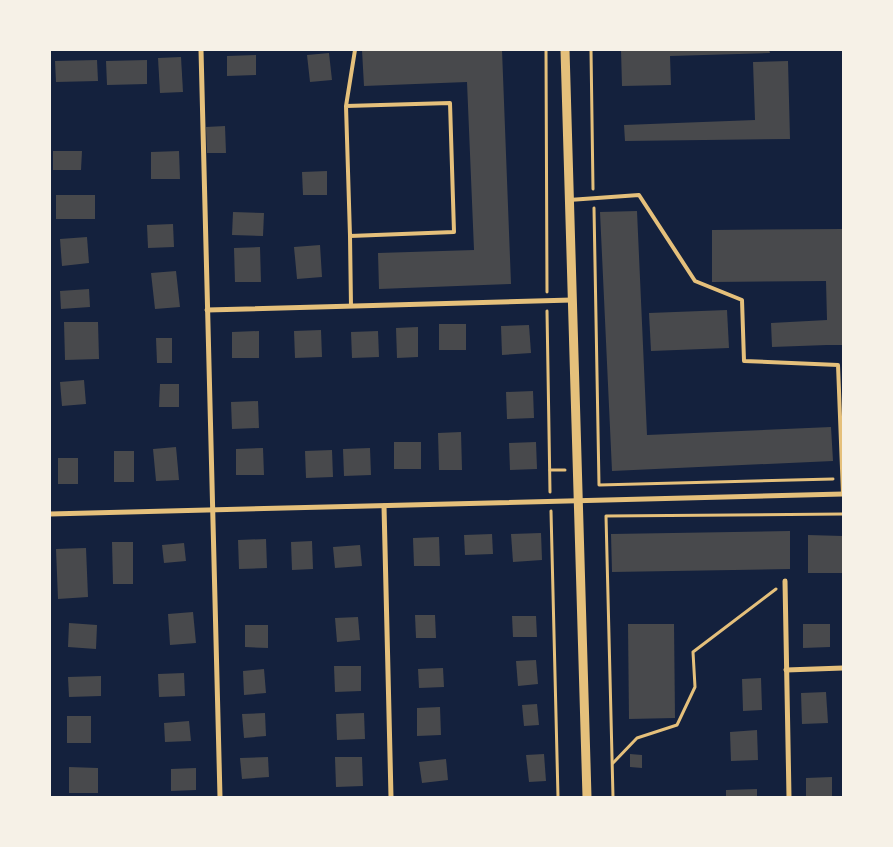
<svg xmlns="http://www.w3.org/2000/svg" width="893" height="847" font-family="Lato,sans-serif">
<style>
.building{fill:#48494c}
.lines{fill:none;stroke-linecap:round;stroke-linejoin:round}
.path{stroke:#e5c07b;stroke-width:3}
.service{stroke:#e5c07b;stroke-width:4}
.minor{stroke:#e5c07b;stroke-width:5}
.tertiary{stroke:#e5c07b;stroke-width:9}
</style>
<rect width="100%" height="100%" fill="#14213d"/>
<g class="building">
<polygon points="362,50 502,50 511,284 379,289 378,253 474,250 467,82 364,86"/>
<polygon points="621,50 769,50 770,53 670,56 671,85 622,86"/>
<polygon points="329,53 332,80 310,82 307,55"/>
<polygon points="256,55 256,75 227,76 227,56"/>
<polygon points="181,57 183,92 160,93 158,58"/>
<polygon points="97,60 98,81 56,82 55,61"/>
<polygon points="147,60 147,84 107,85 106,61"/>
<polygon points="788,61 790,139 625,141 624,125 755,120 753,62"/>
<polygon points="225,126 226,153 207,153 206,127"/>
<polygon points="53,151 82,151 81,170 53,170"/>
<polygon points="179,151 180,179 151,179 151,152"/>
<polygon points="327,171 327,195 303,195 302,172"/>
<rect x="56" y="195" width="39" height="24"/>
<polygon points="637,211 647,435 831,427 833,461 612,471 600,212"/>
<polygon points="233,212 264,213 263,236 232,235"/>
<polygon points="173,224 174,247 148,248 147,225"/>
<polygon points="843,229 843,345 827,345 772,347 771,323 827,320 826,281 712,282 712,230"/>
<polygon points="87,237 89,263 62,266 60,239"/>
<polygon points="320,245 322,277 297,279 294,247"/>
<polygon points="260,247 261,282 235,282 234,248"/>
<polygon points="176,271 180,307 155,309 151,273"/>
<polygon points="89,289 90,307 61,309 60,291"/>
<polygon points="727,310 729,348 651,351 649,313"/>
<polygon points="64,322 98,322 99,359 65,360"/>
<rect x="439" y="324" width="27" height="26"/>
<polygon points="529,325 531,353 502,355 501,326"/>
<polygon points="418,327 418,357 397,358 396,328"/>
<polygon points="321,330 322,357 295,358 294,331"/>
<polygon points="259,331 259,358 232,358 232,332"/>
<polygon points="378,331 379,357 352,358 351,332"/>
<polygon points="156,338 172,338 172,363 157,363"/>
<polygon points="84,380 86,404 62,406 60,382"/>
<polygon points="160,384 179,384 179,407 159,407"/>
<polygon points="533,391 534,418 507,419 506,392"/>
<polygon points="258,401 259,428 232,429 231,402"/>
<polygon points="461,432 462,470 439,470 438,433"/>
<rect x="394" y="442" width="27" height="27"/>
<polygon points="536,442 537,469 510,470 509,443"/>
<polygon points="176,447 179,480 156,481 153,449"/>
<polygon points="263,448 264,475 236,475 236,449"/>
<polygon points="370,448 371,475 344,476 343,449"/>
<polygon points="332,450 333,477 306,478 305,451"/>
<rect x="114" y="451" width="20" height="31"/>
<rect x="58" y="458" width="20" height="26"/>
<polygon points="790,531 790,569 612,572 611,534"/>
<polygon points="541,533 542,560 513,562 511,534"/>
<polygon points="492,534 493,554 465,555 464,535"/>
<polygon points="808,535 843,536 843,573 808,573"/>
<polygon points="439,537 440,566 414,566 413,538"/>
<polygon points="266,539 267,568 239,569 238,540"/>
<polygon points="312,541 313,569 292,570 291,542"/>
<polygon points="112,542 133,542 133,584 113,584"/>
<polygon points="184,543 186,561 164,563 162,545"/>
<polygon points="360,545 362,566 335,568 333,547"/>
<polygon points="86,548 88,597 58,599 56,549"/>
<polygon points="193,612 196,643 170,645 168,614"/>
<polygon points="415,615 435,615 436,638 416,638"/>
<polygon points="512,616 536,616 537,637 513,637"/>
<polygon points="358,617 360,640 337,642 335,618"/>
<polygon points="69,623 97,625 96,649 68,647"/>
<polygon points="628,624 674,624 675,718 629,719"/>
<polygon points="803,624 830,624 830,647 803,648"/>
<polygon points="245,625 268,625 268,648 245,647"/>
<polygon points="536,660 538,684 518,686 516,661"/>
<polygon points="334,666 361,666 361,691 335,692"/>
<polygon points="443,668 444,687 419,688 418,669"/>
<polygon points="264,669 266,693 244,695 243,671"/>
<polygon points="184,673 185,696 159,697 158,674"/>
<polygon points="101,676 101,696 69,697 68,677"/>
<polygon points="761,678 762,710 743,711 742,679"/>
<polygon points="826,692 828,723 802,724 801,693"/>
<polygon points="537,704 539,725 524,726 522,705"/>
<polygon points="440,707 441,735 417,736 417,708"/>
<polygon points="265,713 266,736 244,738 242,714"/>
<polygon points="364,713 365,739 337,740 336,714"/>
<rect x="67" y="716" width="24" height="27"/>
<polygon points="189,721 191,741 165,742 164,723"/>
<polygon points="757,730 758,760 731,761 730,732"/>
<polygon points="544,754 546,781 529,782 526,755"/>
<polygon points="630,754 642,755 642,768 630,767"/>
<polygon points="268,757 269,777 242,779 240,758"/>
<polygon points="335,757 362,757 363,786 336,787"/>
<polygon points="446,759 448,780 422,783 419,762"/>
<polygon points="69,767 98,768 98,793 69,793"/>
<polygon points="196,768 196,790 171,791 171,769"/>
<polygon points="832,777 832,797 806,797 806,778"/>
<polygon points="757,789 757,797 726,797 726,790"/>
</g>
<g class="lines">
<g class="path">
<polyline points="546,50 547,292"/>
<polyline points="591,50 593,189"/>
<polyline points="594,208 599,485 833,479"/>
<polyline points="547,311 550,492"/>
<polyline points="550,470 565,470"/>
<polyline points="551,511 558,797"/>
<polyline points="613,763 637,738 677,725 695,687 693,652 776,589"/>
<polyline points="613,797 606,516 843,514"/>
</g>
<g class="service">
<polyline points="346,106 450,103 454,232 350,236 346,106 355,50"/>
<polyline points="569,200 639,195 695,281 742,300 744,361 838,365 843,494"/>
<polyline points="350,236 351,306"/>
</g>
<g class="minor">
<polyline points="201,50 220,797"/>
<polyline points="207,310 572,300"/>
<polyline points="384,506 391,797"/>
<polyline points="50,514 843,494"/>
<polyline points="785,581 789,797"/>
<polyline points="786,670 843,668"/>
</g>
<path class="tertiary" d="M565,50C572,299 580,548 587,797"/>
</g>
<rect width="893" height="847" fill="none" stroke="#f6f1e7" stroke-width="102"/>
</svg>
